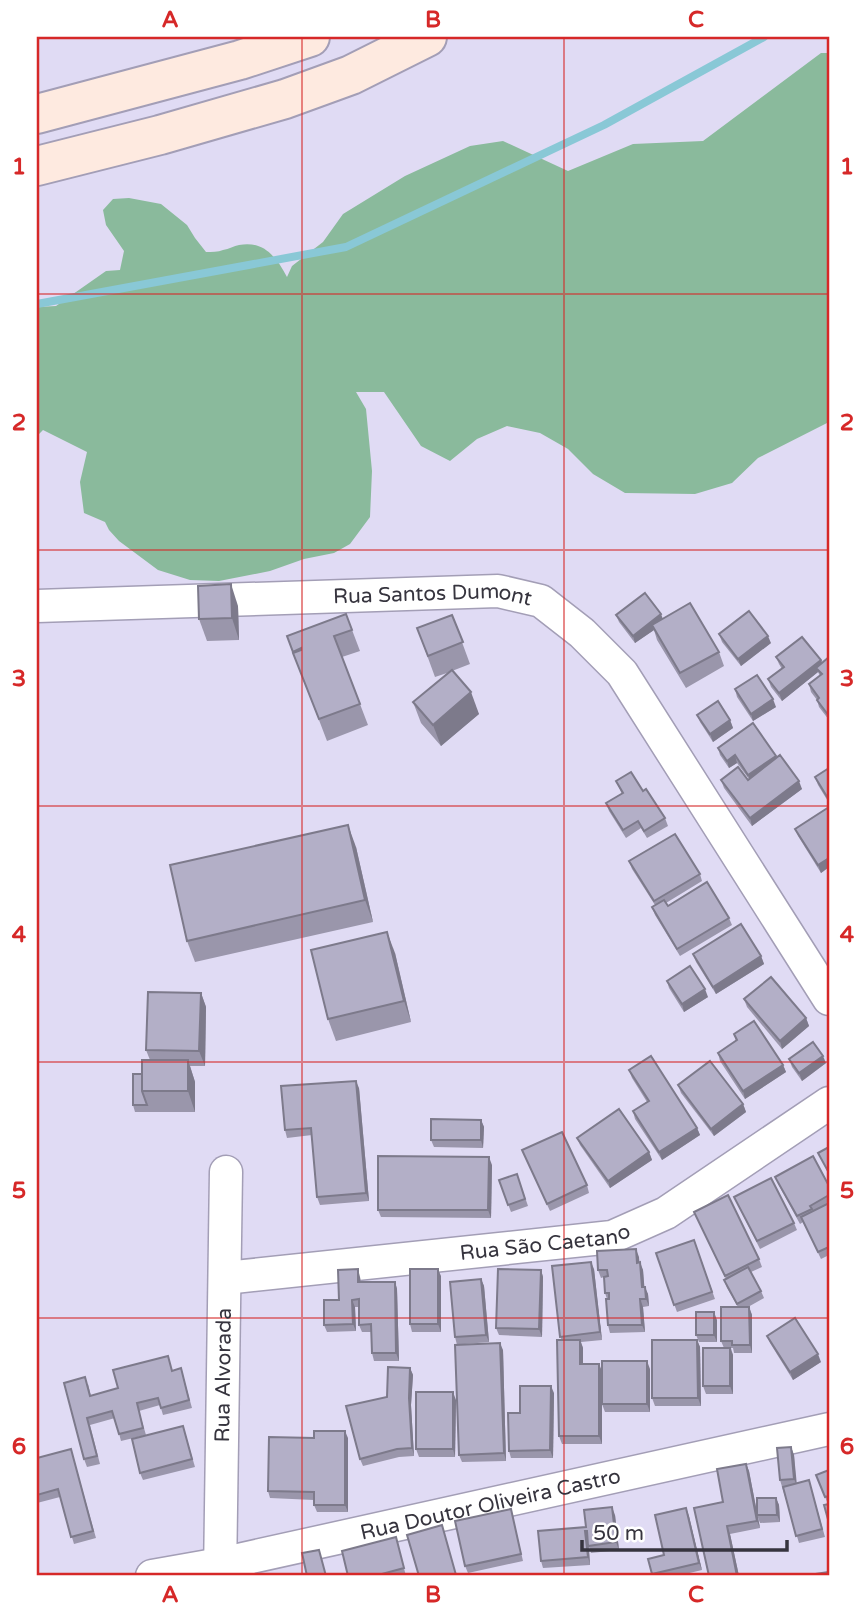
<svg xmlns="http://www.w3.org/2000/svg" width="866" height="1613" font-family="'Varela Round',sans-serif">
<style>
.forest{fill:#8aba9c}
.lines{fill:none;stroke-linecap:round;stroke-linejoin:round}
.stream{stroke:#89c8d6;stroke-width:8}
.street-casing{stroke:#a39eb6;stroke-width:35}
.secondary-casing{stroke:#a39eb6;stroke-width:42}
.street{stroke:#fff;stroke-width:32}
.secondary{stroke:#feeae0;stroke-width:38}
.wall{fill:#9a96ab}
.shaded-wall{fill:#7d7a8b}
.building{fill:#b3afc7;stroke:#7d7a8b;stroke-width:2}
.grid{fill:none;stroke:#d62828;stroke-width:2;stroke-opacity:0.55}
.labels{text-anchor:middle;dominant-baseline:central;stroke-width:5;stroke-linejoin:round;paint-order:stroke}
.street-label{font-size:21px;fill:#36343e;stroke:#fff}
.neatline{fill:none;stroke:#d62828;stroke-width:2.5}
.grid-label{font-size:23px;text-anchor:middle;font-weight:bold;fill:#d62828}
</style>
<rect width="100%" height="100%" fill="#e0dbf4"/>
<path class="forest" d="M821,53H829V422L758,458L732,483L695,494L625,493L593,474L568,449L540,433L507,426L477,439L450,461L421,446L384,392H356L366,409L372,471L370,517L350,544L334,553L304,559L270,571L219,581L190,580L158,570L119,541L109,530L105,522L84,513L80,482L87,452L43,430L37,436V307L56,306L106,271L120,270L124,251L106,225L103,210L113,199L129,198L161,204L187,225L195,238L206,252C212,252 218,252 223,250C229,249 234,246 239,245C264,240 277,258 287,277L292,266L323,242L343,214L405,176L470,146L503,141L568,171L633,144L703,141Z"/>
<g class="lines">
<polyline class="stream" points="37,304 346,247 604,125 764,37"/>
<g class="street-casing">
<g id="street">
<path id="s1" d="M37,606L498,591L541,601L582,633L622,673L829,999"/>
<path id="s2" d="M225,1278L612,1237L666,1213L829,1103"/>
<path id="s3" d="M152,1576L220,1564L829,1429"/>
<path id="s4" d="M220,1576L226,1172"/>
</g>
</g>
<g class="secondary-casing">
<g id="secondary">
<polyline points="37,114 240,60 310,37"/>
<polyline points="37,166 160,135 285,99 351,75 427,37"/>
</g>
</g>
<use href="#street" class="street"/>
<use href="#secondary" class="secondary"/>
</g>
<g class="wall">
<polygon points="238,606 239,640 207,641 199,619"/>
<polygon points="346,614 360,651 342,657 368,725 327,741 287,636"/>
<polygon points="452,615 470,664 452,671 479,714 441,746 421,723 413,702 450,672 435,677 417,628"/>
<polygon points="616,615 663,619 719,652 724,666 686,688 657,640 654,630 635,643 619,622"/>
<polygon points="719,634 771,643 741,666 722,642"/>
<polygon points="776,657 821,660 822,663 829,657 829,720 819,707 817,700 811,692 809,684 820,676 818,672 782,701 771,687 768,679 782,669 779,664"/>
<polygon points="735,689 776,707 753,721 737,697"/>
<polygon points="697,715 730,720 733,728 713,742 700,722"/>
<polygon points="718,748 776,758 802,789 752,826 724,788 721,780 749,779 737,763 729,768 720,755"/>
<polygon points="829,768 829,803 818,785 815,777"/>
<polygon points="616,781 643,791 665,818 668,826 647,838 641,828 626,838 609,811 606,803 622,794"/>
<polygon points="829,807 829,867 821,873 798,836 795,829"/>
<polygon points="356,847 373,922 195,962 187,941"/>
<polygon points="629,861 700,874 702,881 666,903 668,906 729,918 732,925 680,956 655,915 652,907 655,905 632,869"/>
<polygon points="395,953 411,1022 336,1041 328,1019"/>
<polygon points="693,954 761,956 764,964 716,994 696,962"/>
<polygon points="667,981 708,997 684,1012 669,988"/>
<polygon points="201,993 206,1007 205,1066 190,1066 195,1082 195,1112 135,1112 133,1105 142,1074 150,1060 146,1050"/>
<polygon points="744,999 806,1018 809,1026 782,1049 747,1007"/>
<polygon points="734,1034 783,1065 786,1072 745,1099 720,1061 718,1053 736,1041"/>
<polygon points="789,1059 826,1063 802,1081 792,1067"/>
<polygon points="629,1070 697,1128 700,1135 662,1160 635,1119 633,1111 647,1102 632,1078"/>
<polygon points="678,1085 743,1104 746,1112 714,1136 681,1093"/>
<polygon points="359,1088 369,1201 320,1205 317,1197 312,1135 287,1138 285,1130"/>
<polygon points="481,1120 484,1127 483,1148 434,1147 431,1140"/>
<polygon points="577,1138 649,1152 652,1160 610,1188 580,1145"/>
<polygon points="522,1150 587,1185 589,1193 550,1211"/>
<polygon points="492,1165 491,1218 381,1217 378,1210"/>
<polygon points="517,1174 528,1206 511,1212 499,1180"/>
<polygon points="775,1177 829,1186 829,1255 821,1259 803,1222 800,1224 778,1184"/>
<polygon points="734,1197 794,1223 797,1230 760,1249"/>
<polygon points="694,1212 759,1259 762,1267 751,1272 761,1291 764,1298 748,1307 749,1307 752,1315 752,1353 734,1353 733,1348 731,1348 733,1355 733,1394 706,1394 703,1386 724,1348 721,1341 738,1307 727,1288 724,1280 726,1279"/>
<polygon points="694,1240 715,1299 677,1312 656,1253"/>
<polygon points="639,1257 639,1263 643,1270 644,1287 648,1294 649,1306 643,1307 645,1332 610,1333 608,1325 607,1299 605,1293 604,1277 601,1278 598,1270"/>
<polygon points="594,1269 602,1340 581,1342 583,1348 583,1364 602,1371 602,1444 562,1444 559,1436 562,1340 560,1337"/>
<polygon points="541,1270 543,1277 542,1337 499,1335 496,1328"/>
<polygon points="441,1276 441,1332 412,1332 410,1324"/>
<polygon points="360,1277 361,1282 395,1282 397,1289 399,1361 374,1361 372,1353 371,1332 362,1332 359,1325 359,1307 355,1307 356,1331 327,1332 324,1325 339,1300"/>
<polygon points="481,1279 484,1286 489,1342 465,1344 503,1350 506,1461 462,1462 459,1455 457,1345 455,1337"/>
<polygon points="717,1320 717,1342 699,1342 696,1335"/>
<polygon points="767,1336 821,1362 793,1380 770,1343"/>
<polygon points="697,1340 700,1347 701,1406 655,1406 652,1398"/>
<polygon points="181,1368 192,1408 163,1415 160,1405 139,1411 146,1435 121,1441 115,1418 90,1425 100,1464 87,1467 84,1459 88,1384 91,1396 118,1388"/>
<polygon points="410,1368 413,1375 411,1405 414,1456 399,1457 363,1466 360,1459 387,1397"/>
<polygon points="650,1369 650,1412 605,1412 602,1404"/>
<polygon points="554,1393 553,1458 511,1458 509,1451 520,1413"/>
<polygon points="456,1400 455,1457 419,1457 416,1449"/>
<polygon points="183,1426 195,1467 143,1480 140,1473"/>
<polygon points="314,1438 348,1438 348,1512 317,1512 314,1505 314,1500 270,1498 268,1491"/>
<polygon points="791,1447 794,1455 796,1483 809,1480 825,1537 799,1543 780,1480"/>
<polygon points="71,1449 96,1538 74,1544 60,1497 37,1503 37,1458"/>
<polygon points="746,1464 749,1471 760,1528 730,1534 739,1576 709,1576 723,1502"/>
<polygon points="829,1470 829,1523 828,1504 816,1475"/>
<polygon points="776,1498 779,1505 780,1522 760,1523 757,1515"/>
<polygon points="686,1508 702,1570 677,1576 653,1576 648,1559 664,1555"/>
<polygon points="615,1515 619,1550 591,1553 589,1547 590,1565 543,1568 541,1561 586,1527"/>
<polygon points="513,1517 523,1561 468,1573 465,1566"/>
<polygon points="398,1545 406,1576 348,1576"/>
</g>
<g class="shaded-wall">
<polygon points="231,584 238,606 239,640 232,618"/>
<polygon points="661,614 664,622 652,625 654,630 635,643 633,636"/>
<polygon points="768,636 771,643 741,666 738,659"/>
<polygon points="821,660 824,668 816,668 818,672 782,701 779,693"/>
<polygon points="471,692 479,714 441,746 433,725"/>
<polygon points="773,699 776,707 753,721 751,714"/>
<polygon points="730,720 733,728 713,742 710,734"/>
<polygon points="735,755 737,763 729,768 727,761"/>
<polygon points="776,756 778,764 751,783 748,775"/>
<polygon points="799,781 802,789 752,826 750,818"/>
<polygon points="348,825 356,847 373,922 365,900"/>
<polygon points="829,858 829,867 821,873 818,865"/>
<polygon points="387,932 395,953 411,1022 404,1001"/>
<polygon points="761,956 764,964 716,994 713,987"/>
<polygon points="705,989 708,997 684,1012 682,1004"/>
<polygon points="201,993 206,1007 205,1066 199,1051"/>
<polygon points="806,1018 809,1026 782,1049 780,1041"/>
<polygon points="823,1056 826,1063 802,1081 799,1073"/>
<polygon points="188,1060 195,1082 195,1112 188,1091"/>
<polygon points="783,1065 786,1072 745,1099 743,1091"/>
<polygon points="356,1081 359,1088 369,1201 366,1193"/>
<polygon points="743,1104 746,1112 714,1136 711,1129"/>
<polygon points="481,1120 484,1127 483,1148 481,1140"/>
<polygon points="697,1128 700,1135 662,1160 659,1152"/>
<polygon points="649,1152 652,1160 610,1188 608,1181"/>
<polygon points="489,1157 492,1165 491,1218 488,1210"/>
<polygon points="636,1249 639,1257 640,1270 637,1263"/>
<polygon points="591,1262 594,1269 602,1340 600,1332"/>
<polygon points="640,1262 643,1270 645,1294 642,1287"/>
<polygon points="358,1269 360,1277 361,1290 358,1282"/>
<polygon points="438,1269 441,1276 441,1332 438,1324"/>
<polygon points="541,1270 543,1277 542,1337 539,1329"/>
<polygon points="481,1279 484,1286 489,1342 486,1335"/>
<polygon points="395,1282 397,1289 399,1361 396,1353"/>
<polygon points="645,1287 648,1294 649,1306 646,1299"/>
<polygon points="640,1299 643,1307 645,1332 642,1325"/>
<polygon points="352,1300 355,1307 356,1331 353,1324"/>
<polygon points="749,1307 752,1315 752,1353 750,1345"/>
<polygon points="714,1312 717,1320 717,1342 714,1335"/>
<polygon points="580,1340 583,1348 583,1371 580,1364"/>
<polygon points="697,1340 700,1347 701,1406 698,1398"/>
<polygon points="500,1343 503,1350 506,1461 504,1453"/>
<polygon points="730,1348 733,1355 733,1394 730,1386"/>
<polygon points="818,1354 821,1362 793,1380 790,1372"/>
<polygon points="647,1361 650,1369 650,1412 647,1404"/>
<polygon points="599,1364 602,1371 602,1444 599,1436"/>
<polygon points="410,1368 413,1375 411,1405 414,1456 412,1448 409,1398"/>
<polygon points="551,1386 554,1393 553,1458 550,1450"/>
<polygon points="453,1392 456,1400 455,1457 453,1449"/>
<polygon points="345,1431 348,1438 348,1512 345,1505"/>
<polygon points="791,1447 794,1455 797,1486 794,1479"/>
<polygon points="746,1464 749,1471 760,1528 757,1521"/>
<polygon points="776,1498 779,1505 780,1522 777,1515"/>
<polygon points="612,1507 615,1515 619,1550 616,1542"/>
<polygon points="686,1508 689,1516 702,1570 699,1563"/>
<polygon points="727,1526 730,1534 739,1576 737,1576"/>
<polygon points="585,1531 588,1539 590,1565 588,1557"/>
</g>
<g class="building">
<polygon points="231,584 232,618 199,619 198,586"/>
<polygon points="645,593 661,614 633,636 616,615"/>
<polygon points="690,603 719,652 680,673 652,625"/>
<polygon points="749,611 768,636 738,659 719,634"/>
<polygon points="346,614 352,630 334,636 360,704 319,719 293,653 301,650 301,648 293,652 287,636"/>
<polygon points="452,615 463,642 428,656 417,628"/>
<polygon points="802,637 821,660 779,693 768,679 784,667 776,657"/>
<polygon points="829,657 829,716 817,700 819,698 809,684 822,674 816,668"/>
<polygon points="452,670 471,692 433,725 413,702"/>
<polygon points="757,675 773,699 751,714 735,689"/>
<polygon points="718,701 730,720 710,734 697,715"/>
<polygon points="753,723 776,756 748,775 735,755 727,761 718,748"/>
<polygon points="780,755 799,781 750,818 721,780 738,767 748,780"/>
<polygon points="829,768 829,800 815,777"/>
<polygon points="631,772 643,791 646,789 665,818 644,831 638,821 623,830 606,803 623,793 616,781"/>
<polygon points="829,807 829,858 818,865 795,829"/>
<polygon points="348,825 365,900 187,941 170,865"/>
<polygon points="675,834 700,874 654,901 629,861"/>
<polygon points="707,882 729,918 677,949 652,907 664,900 668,906"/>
<polygon points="741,924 761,956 713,987 693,954"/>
<polygon points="387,932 404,1001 328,1019 311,950"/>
<polygon points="690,966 705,989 682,1004 667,981"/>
<polygon points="771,977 806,1018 780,1041 744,999"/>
<polygon points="148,992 201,993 199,1051 146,1050"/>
<polygon points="754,1021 783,1065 743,1091 718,1053 737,1040 734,1034"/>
<polygon points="813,1042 823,1056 799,1073 789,1059"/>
<polygon points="651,1056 697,1128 659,1152 633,1111 649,1101 629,1070"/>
<rect x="142" y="1060" width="46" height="31"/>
<polygon points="710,1061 743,1104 711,1129 678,1085"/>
<polygon points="133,1074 142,1074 142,1091 147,1105 133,1105"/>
<polygon points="356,1081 366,1193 317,1197 311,1128 285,1130 281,1086"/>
<polygon points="619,1109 649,1152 608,1181 577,1138"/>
<polygon points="431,1119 481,1120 481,1140 431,1140"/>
<polygon points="562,1132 587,1185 547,1204 522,1150"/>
<polygon points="829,1147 829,1173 818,1153"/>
<polygon points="378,1156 489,1157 488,1210 378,1210"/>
<polygon points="813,1156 829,1186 829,1195 810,1206 812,1209 797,1216 775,1177"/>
<polygon points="517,1174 525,1199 508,1205 499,1180"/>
<polygon points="771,1178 794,1223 757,1241 734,1197"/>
<polygon points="728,1195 759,1259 725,1276 694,1212"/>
<polygon points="829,1203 829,1247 818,1252 801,1217"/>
<polygon points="694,1240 712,1292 674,1305 656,1253"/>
<polygon points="636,1249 637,1263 640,1262 642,1287 645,1287 646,1299 640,1299 642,1325 608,1325 606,1299 609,1299 609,1293 605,1293 604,1277 608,1276 607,1270 598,1270 597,1251"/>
<polygon points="591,1262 600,1332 560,1337 552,1266"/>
<polygon points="748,1267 761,1291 737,1304 724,1280"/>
<polygon points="358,1269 358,1282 395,1282 396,1353 372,1353 371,1324 359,1325 359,1299 352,1300 353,1324 324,1325 324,1300 339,1300 338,1270"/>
<rect x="410" y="1269" width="28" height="55"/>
<polygon points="498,1269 541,1270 539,1329 496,1328"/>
<polygon points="481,1279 486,1335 455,1337 450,1282"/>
<polygon points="721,1307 749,1307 750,1345 732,1345 732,1341 721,1341"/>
<rect x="696" y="1312" width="18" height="23"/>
<polygon points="795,1318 818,1354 790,1372 767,1336"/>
<polygon points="557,1340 580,1340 580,1364 599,1364 599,1436 559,1436"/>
<polygon points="652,1340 697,1340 698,1398 652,1398"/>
<polygon points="500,1343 504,1453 459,1455 455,1345"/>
<rect x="703" y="1348" width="27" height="38"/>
<polygon points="168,1356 172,1371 181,1368 189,1400 161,1408 158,1398 137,1403 143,1428 119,1434 112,1411 87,1418 97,1456 84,1459 64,1383 85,1377 90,1396 118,1388 113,1370"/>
<rect x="602" y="1361" width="45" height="43"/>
<polygon points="388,1367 410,1368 409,1398 412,1448 397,1449 360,1459 346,1406 387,1397"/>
<polygon points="520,1386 551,1386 550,1450 509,1451 508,1413 520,1413"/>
<rect x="416" y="1392" width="37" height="57"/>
<polygon points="183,1426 192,1459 140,1473 132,1439"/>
<polygon points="314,1431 345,1431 345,1505 314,1505 314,1492 268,1491 269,1437 314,1438"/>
<polygon points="791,1447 794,1479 780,1480 777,1448"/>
<polygon points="71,1449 93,1531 71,1537 58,1489 37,1495 37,1458"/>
<polygon points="746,1464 757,1521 727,1526 737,1576 709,1576 694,1508 723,1502 717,1469"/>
<polygon points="829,1470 829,1496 825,1497 816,1475"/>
<polygon points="809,1480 822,1529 796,1536 783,1487"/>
<polygon points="757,1498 776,1498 777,1515 757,1515"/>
<polygon points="829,1504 829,1523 824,1505"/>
<polygon points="612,1507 616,1542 588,1546 587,1531 585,1531 588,1557 541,1561 538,1531 586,1527 584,1510"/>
<polygon points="686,1508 699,1563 652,1574 648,1559 664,1555 655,1515"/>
<polygon points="511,1509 521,1554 465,1566 455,1521"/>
<polygon points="442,1525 456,1575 452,1576 419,1576 407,1535"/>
<polygon points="396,1537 404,1568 378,1575 379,1576 348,1576 342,1551"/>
<polygon points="319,1550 326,1576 307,1576 302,1553"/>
<polygon points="829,1572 829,1576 802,1576"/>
</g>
<path class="grid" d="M302,37V1576M564,37V1576M37,294H829M37,550H829M37,806H829M37,1062H829M37,1318H829"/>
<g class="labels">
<g class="street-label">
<text stroke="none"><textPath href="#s1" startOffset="396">Rua Santos Dumont</textPath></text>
<text stroke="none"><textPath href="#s2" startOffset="322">Rua São Caetano</textPath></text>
<text stroke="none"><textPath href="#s4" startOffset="201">Rua Alvorada</textPath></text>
<text stroke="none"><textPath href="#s3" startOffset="346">Rua Doutor Oliveira Castro</textPath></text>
</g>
</g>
<rect width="866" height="1613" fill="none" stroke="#ffffff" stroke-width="77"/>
<path d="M582 1540v10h205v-10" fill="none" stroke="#36343e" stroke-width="3.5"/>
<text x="593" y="1540" font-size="21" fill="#36343e" stroke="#ffffff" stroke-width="5" paint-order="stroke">50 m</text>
<rect x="38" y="38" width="790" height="1536" class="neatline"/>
<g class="grid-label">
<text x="170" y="27">A</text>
<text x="433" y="27">B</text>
<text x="696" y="27">C</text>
<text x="19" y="174">1</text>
<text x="847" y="174">1</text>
<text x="19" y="430">2</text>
<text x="847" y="430">2</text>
<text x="19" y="686">3</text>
<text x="847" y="686">3</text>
<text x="19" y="942">4</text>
<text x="847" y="942">4</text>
<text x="19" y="1198">5</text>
<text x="847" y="1198">5</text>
<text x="19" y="1454">6</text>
<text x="847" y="1454">6</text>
<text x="170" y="1602">A</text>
<text x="433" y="1602">B</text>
<text x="696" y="1602">C</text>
</g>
</svg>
